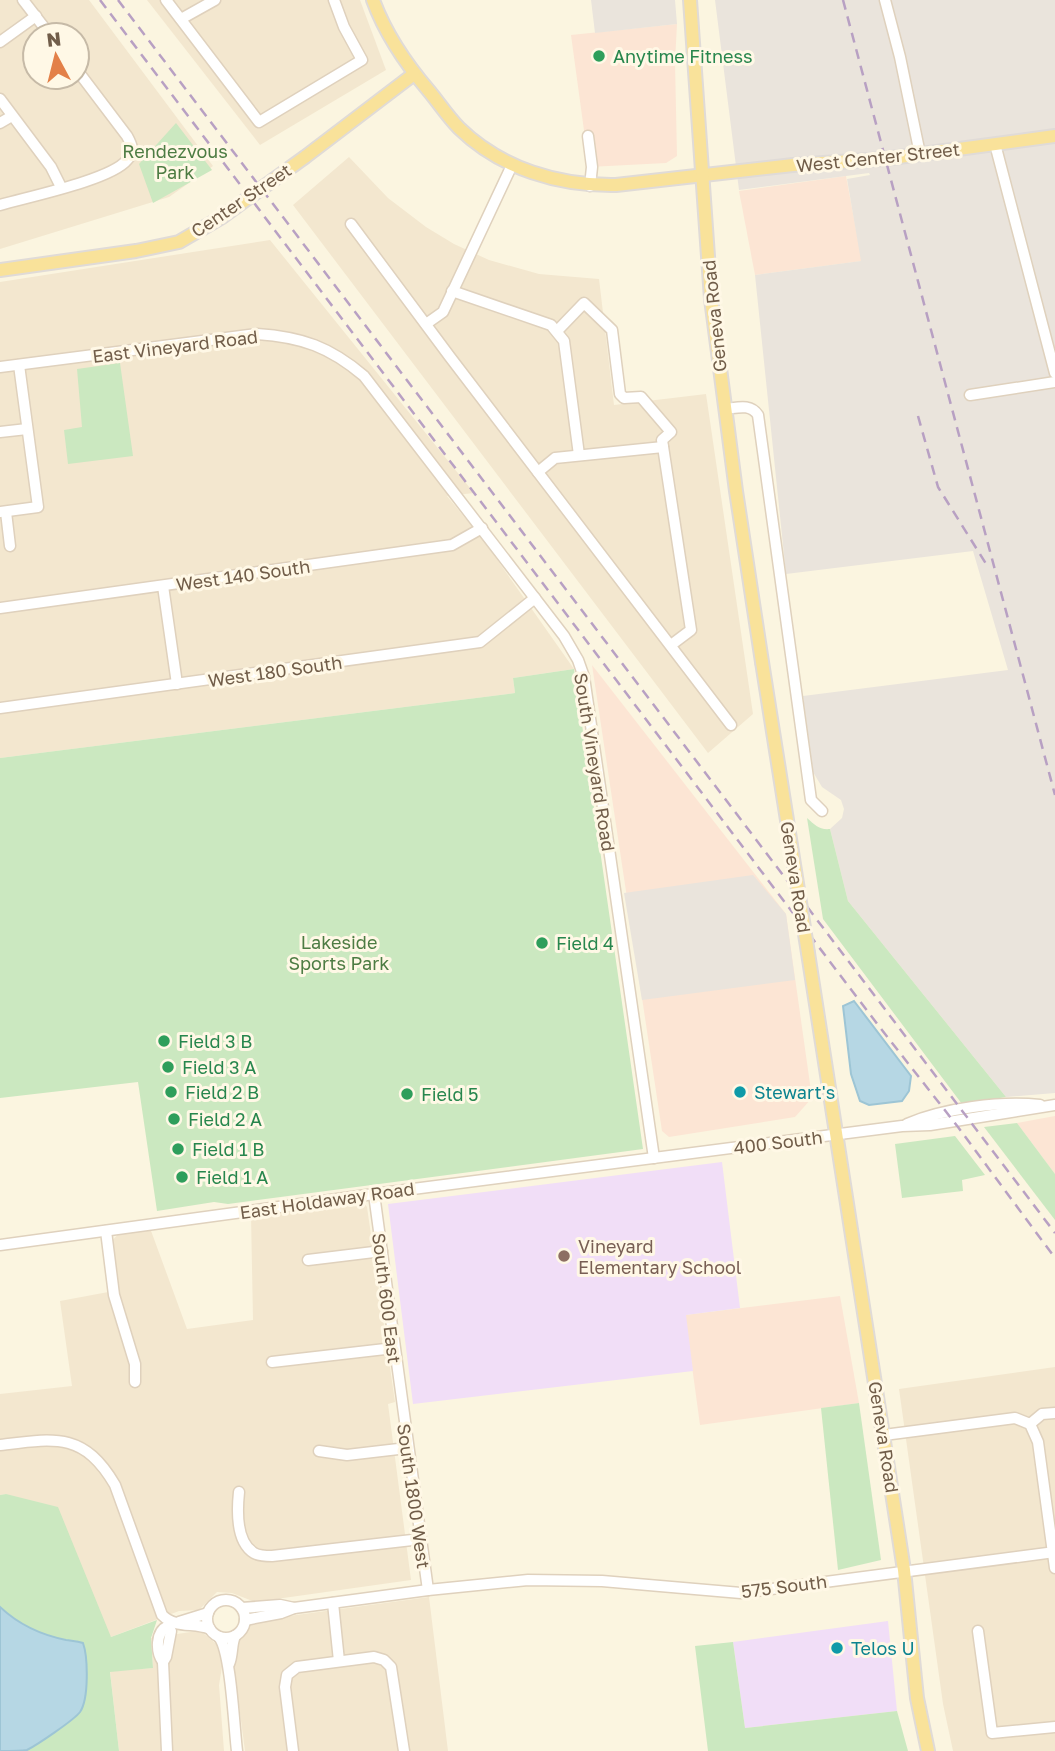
<svg xmlns="http://www.w3.org/2000/svg" width="1055" height="1751" font-family="'Golos Text',sans-serif">
<style>
.residential{fill:#f3e7cf;fill-rule:evenodd}
.commercial{fill:#fce5d4}
.industrial{fill:#eae4dc}
.education{fill:#f1def7}
.green{fill:#cbe8c0}
.water{fill:#b6d7e4;stroke:#9dc5d5;stroke-width:2}
.lines{fill:none;stroke-linecap:round;stroke-linejoin:round}
.minor-casing{stroke:#dfd1bd;stroke-width:13}
.major-casing{stroke:#e0dbd7;stroke-width:16}
.minor{stroke:#fff;stroke-width:10}
.major{stroke:#f9e29a;stroke-width:12}
.rail{stroke:#b8a0c3;stroke-width:2.5;stroke-dasharray:10 7;stroke-linecap:butt}
.major-bridge-casing{stroke:#e0dbd7;stroke-width:16;stroke-linecap:butt}
.major-bridge{stroke:#f9e29a;stroke-width:12}
.leisure-dot{fill:#2e9e5b;stroke:#fff8e6;stroke-width:2.5}
.culture-dot{fill:#0f9aa8;stroke:#fff8e6;stroke-width:2.5}
.education-dot{fill:#8d6e63;stroke:#fff8e6;stroke-width:2.5}
.labels{text-anchor:middle;dominant-baseline:central;stroke-width:6;stroke-linejoin:round;paint-order:stroke}
.leisure-label{font-size:18px;fill:#27864d;stroke:#fff8e6;text-anchor:start}
.park-label{font-size:18px;fill:#4d7c43;stroke:#fff8e6}
.street-label{font-size:18px;fill:#715d49;stroke:#fff8e6}
.culture-label{font-size:18px;fill:#0d838f;stroke:#fff8e6;text-anchor:start}
.education-label{font-size:18px;fill:#785e54;stroke:#fff8e6;text-anchor:start}
</style>
<rect width="100%" height="100%" fill="#fbf5e0"/>
<g class="residential">
<path d="M0,0H89L213,166L169,197L0,249ZM35,35H77V77H35Z"/>
<polygon points="147,0 360,0 386,70 260,145"/>
<polygon points="349,157 388,198 426,227 454,244 489,260 539,274 599,279 614,405 706,394 753,714 708,753 293,205"/>
<polygon points="270,240 474,493 447,496 484,541 574,669 513,678 515,693 0,758 0,282"/>
<polygon points="361,1200 367,1207 395,1402 388,1404 411,1580 255,1602 232,1593 217,1592 199,1610 179,1611 111,1637 6,1494 0,1495 0,1394 72,1386 60,1301 119,1290 112,1241 119,1233 150,1228 187,1329 253,1320 251,1215"/>
<polygon points="1055,1367 1055,1751 953,1751 943,1704 899,1389"/>
<polygon points="429,1597 448,1751 245,1751 235,1675 235,1645 253,1621"/>
<polygon points="197,1631 203,1633 221,1648 222,1667 219,1685 224,1751 119,1751 110,1671 153,1668 151,1638"/>
</g>
<g class="commercial">
<polygon points="677,24 675,62 677,156 666,163 589,167 571,35"/>
<polygon points="846,176 862,261 755,275 739,191"/>
<polygon points="592,665 786,914 812,1098 795,1117 669,1137 662,1131"/>
<polygon points="1055,1116 1055,1174 1017,1123"/>
<polygon points="840,1296 859,1403 700,1425 685,1315"/>
</g>
<g class="industrial">
<polygon points="591,0 675,0 677,24 595,33"/>
<polygon points="715,0 1055,0 1055,1093 1006,1097 848,901 830,829 842,818 844,809 841,800 822,787 813,772 803,696 1008,670 973,551 786,574 755,275 861,261 847,179 870,175 869,173 739,190"/>
<polygon points="753,875 786,914 795,980 642,1000 624,893"/>
</g>
<g class="education">
<polygon points="722,1162 740,1308 686,1315 693,1371 413,1404 388,1204"/>
<polygon points="888,1621 897,1711 745,1728 733,1642"/>
</g>
<g class="green">
<polygon points="176,123 212,170 153,203 139,164"/>
<polygon points="120,363 133,456 68,464 64,430 82,427 77,369"/>
<polygon points="574,669 643,1149 228,1204 214,1202 157,1211 138,1082 0,1098 0,758 515,693 513,678"/>
<path d="M807,818C815,825 819,830 830,829L848,901L1006,1097L962,1104L823,919Z"/>
<polygon points="1017,1123 1055,1174 1055,1220 984,1127"/>
<polygon points="955,1136 985,1175 962,1180 963,1191 902,1198 895,1144"/>
<polygon points="859,1403 881,1560 838,1570 821,1408"/>
<polygon points="6,1494 58,1507 111,1637 157,1620 151,1638 153,1668 110,1672 119,1751 0,1751 0,1495"/>
<polygon points="733,1642 745,1728 897,1711 908,1751 708,1751 695,1646"/>
</g>
<g class="water">
<polygon points="854,1001 911,1076 909,1091 902,1101 869,1105 860,1101 851,1074 843,1006"/>
<path d="M0,1607C18,1624 41,1635 66,1640C72,1641 77,1641 83,1643C88,1657 89,1699 80,1712C74,1720 37,1745 27,1750C20,1751 8,1751 0,1751Z"/>
</g>
<g class="lines">
<g class="minor-casing">
<g id="minor">
<polyline points="23,0 50,35"/>
<polyline points="166,0 259,122 362,60 344,27 334,0"/>
<polyline points="885,0 900,57 920,154"/>
<polyline points="181,19 215,0"/>
<polyline points="0,42 36,16"/>
<polyline points="0,99 51,167 61,187"/>
<polyline points="0,123 12,116"/>
<polyline points="588,136 592,167 590,186"/>
<polyline points="995,144 1055,373"/>
<path d="M0,205C27,197 111,180 127,160C135,152 132,145 127,136L77,70"/>
<polyline points="351,224 450,357 731,725"/>
<polyline points="452,291 551,325 564,341 579,455"/>
<polyline points="426,324 443,312 512,165"/>
<polyline points="557,331 584,303 612,330 620,394 624,398 641,397 671,432 662,440 691,630 671,645"/>
<path d="M0,367L257,334C302,337 330,347 364,376L564,636L578,660L584,677L654,1158"/>
<polyline points="970,395 1055,382"/>
<path d="M725,409C737,408 750,403 758,415L811,800L822,811"/>
<polyline points="0,432 27,429"/>
<polyline points="538,472 555,458 663,447"/>
<polyline points="0,512 38,507 19,365"/>
<polyline points="6,512 10,546"/>
<polyline points="163,586 177,684"/>
<polyline points="0,608 452,545 482,528"/>
<polyline points="0,708 480,642 535,598"/>
<path d="M907,1124C945,1108 1000,1101 1040,1105"/>
<polyline points="374,1194 428,1590"/>
<polyline points="106,1231 114,1295 135,1364 135,1382"/>
<polyline points="0,1245 374,1194 902,1126 930,1125 1055,1105"/>
<polyline points="308,1260 382,1251"/>
<polyline points="272,1362 394,1348"/>
<polyline points="1030,1424 1042,1414 1055,1413"/>
<polyline points="884,1435 1015,1418 1030,1424 1038,1442 1055,1568"/>
<path d="M0,1445C55,1438 84,1432 115,1485L162,1615C176,1629 194,1622 210,1629"/>
<polyline points="319,1451 347,1455 407,1448"/>
<path d="M239,1492C237,1511 236,1542 254,1553C259,1556 266,1556 272,1556L421,1539"/>
<circle cx="226" cy="1619" r="19"/>
<polyline points="333,1603 339,1661"/>
<polyline points="242,1608 280,1605 294,1608"/>
<polyline points="245,1620 281,1613 294,1608 428,1590 528,1580 602,1581 741,1593 1055,1552"/>
<polyline points="179,1622 208,1613"/>
<polyline points="978,1631 992,1733 1055,1727"/>
<path d="M219,1637C231,1652 234,1727 237,1751"/>
<polyline points="163,1662 166,1657 171,1631 168,1626 169,1623"/>
<path d="M229,1664C233,1655 231,1645 235,1636"/>
<path d="M167,1751L163,1662C156,1652 155,1632 168,1626"/>
<polyline points="293,1751 285,1687 287,1675 297,1667 374,1657 384,1660 391,1667 404,1751"/>
</g>
</g>
<g class="major-casing">
<g id="major">
<path d="M373,0C385,33 406,64 429,91C439,103 448,117 459,128C501,169 559,186 616,185L793,165L884,159L1055,136"/>
<polyline points="690,0 711,299 736,491 762,662"/>
<polyline points="305,157 414,74"/>
<polyline points="0,270 136,251 179,242 222,217"/>
<polyline points="808,953 904,1570 917,1698 928,1751"/>
</g>
</g>
<use href="#minor" class="minor"/>
<use href="#major" class="major"/>
<g class="rail">
<polyline points="100,0 878,1025 958,1127 1055,1258"/>
<polyline points="118,0 1055,1233"/>
<polyline points="843,0 1055,795"/>
<polyline points="918,416 938,487 988,567"/>
</g>
<g class="major-bridge-casing">
<g id="major-bridge">
<polyline points="222,217 305,157"/>
<polyline points="762,662 808,953"/>
</g>
</g>
<use href="#major-bridge" class="major-bridge"/>
</g>
<g class="leisure-dot">
<circle cx="599" cy="56" r="7"/>
<circle cx="542" cy="943" r="7"/>
<circle cx="164" cy="1041" r="7"/>
<circle cx="168" cy="1067" r="7"/>
<circle cx="171" cy="1092" r="7"/>
<circle cx="407" cy="1094" r="7"/>
<circle cx="174" cy="1119" r="7"/>
<circle cx="178" cy="1149" r="7"/>
<circle cx="182" cy="1177" r="7"/>
</g>
<g class="culture-dot">
<circle cx="740" cy="1092" r="7"/>
<circle cx="837" cy="1648" r="7"/>
</g>
<circle class="education-dot" cx="564" cy="1256" r="7"/>
<g class="labels">
<g class="leisure-label">
<text x="613" y="56">Anytime Fitness</text>
<text x="556" y="943">Field 4</text>
<text x="178" y="1041">Field 3 B</text>
<text x="182" y="1067">Field 3 A</text>
<text x="185" y="1092">Field 2 B</text>
<text x="421" y="1094">Field 5</text>
<text x="188" y="1119">Field 2 A</text>
<text x="192" y="1149">Field 1 B</text>
<text x="196" y="1177">Field 1 A</text>
</g>
<g class="park-label">
<text x="175" y="151">Rendezvous<tspan x="175" dy="21">Park</tspan></text>
<text x="339" y="942">Lakeside<tspan x="339" dy="21">Sports Park</tspan></text>
</g>
<g class="street-label">
<text transform="translate(878 157) rotate(-6)">West Center Street</text>
<text transform="translate(241 200) rotate(-34)">Center Street</text>
<text transform="translate(714 316) rotate(-96)">Geneva Road</text>
<text transform="translate(175 346) rotate(-7)">East Vineyard Road</text>
<text transform="translate(243 575) rotate(-8)">West 140 South</text>
<text transform="translate(275 671) rotate(-8)">West 180 South</text>
<text transform="translate(595 762) rotate(81)">South Vineyard Road</text>
<text transform="translate(796 877) rotate(81)">Geneva Road</text>
<text transform="translate(778 1142) rotate(-7)">400 South</text>
<text transform="translate(327 1200) rotate(-8)">East Holdaway Road</text>
<text transform="translate(387 1298) rotate(83)">South 600 East</text>
<text transform="translate(884 1437) rotate(81)">Geneva Road</text>
<text transform="translate(414 1496) rotate(82)">South 1800 West</text>
<text transform="translate(784 1586) rotate(-7)">575 South</text>
</g>
<g class="culture-label">
<text x="754" y="1092">Stewart's</text>
<text x="851" y="1648">Telos U</text>
</g>
<g class="education-label">
<text x="578" y="1246">Vineyard<tspan x="578" dy="21">Elementary School</tspan></text>
</g>
</g>
<g transform="translate(56 56) rotate(353)"><circle r="33" fill="#fff8e6" stroke="#c6baa7" stroke-width="2"/>
<path d="M0-5L12 26L0 18L-12 26Z" fill="#e38048"/>
<text y="-10" font-size="19" font-weight="bold" text-anchor="middle" fill="#715d49">N</text>
</g>
</svg>
